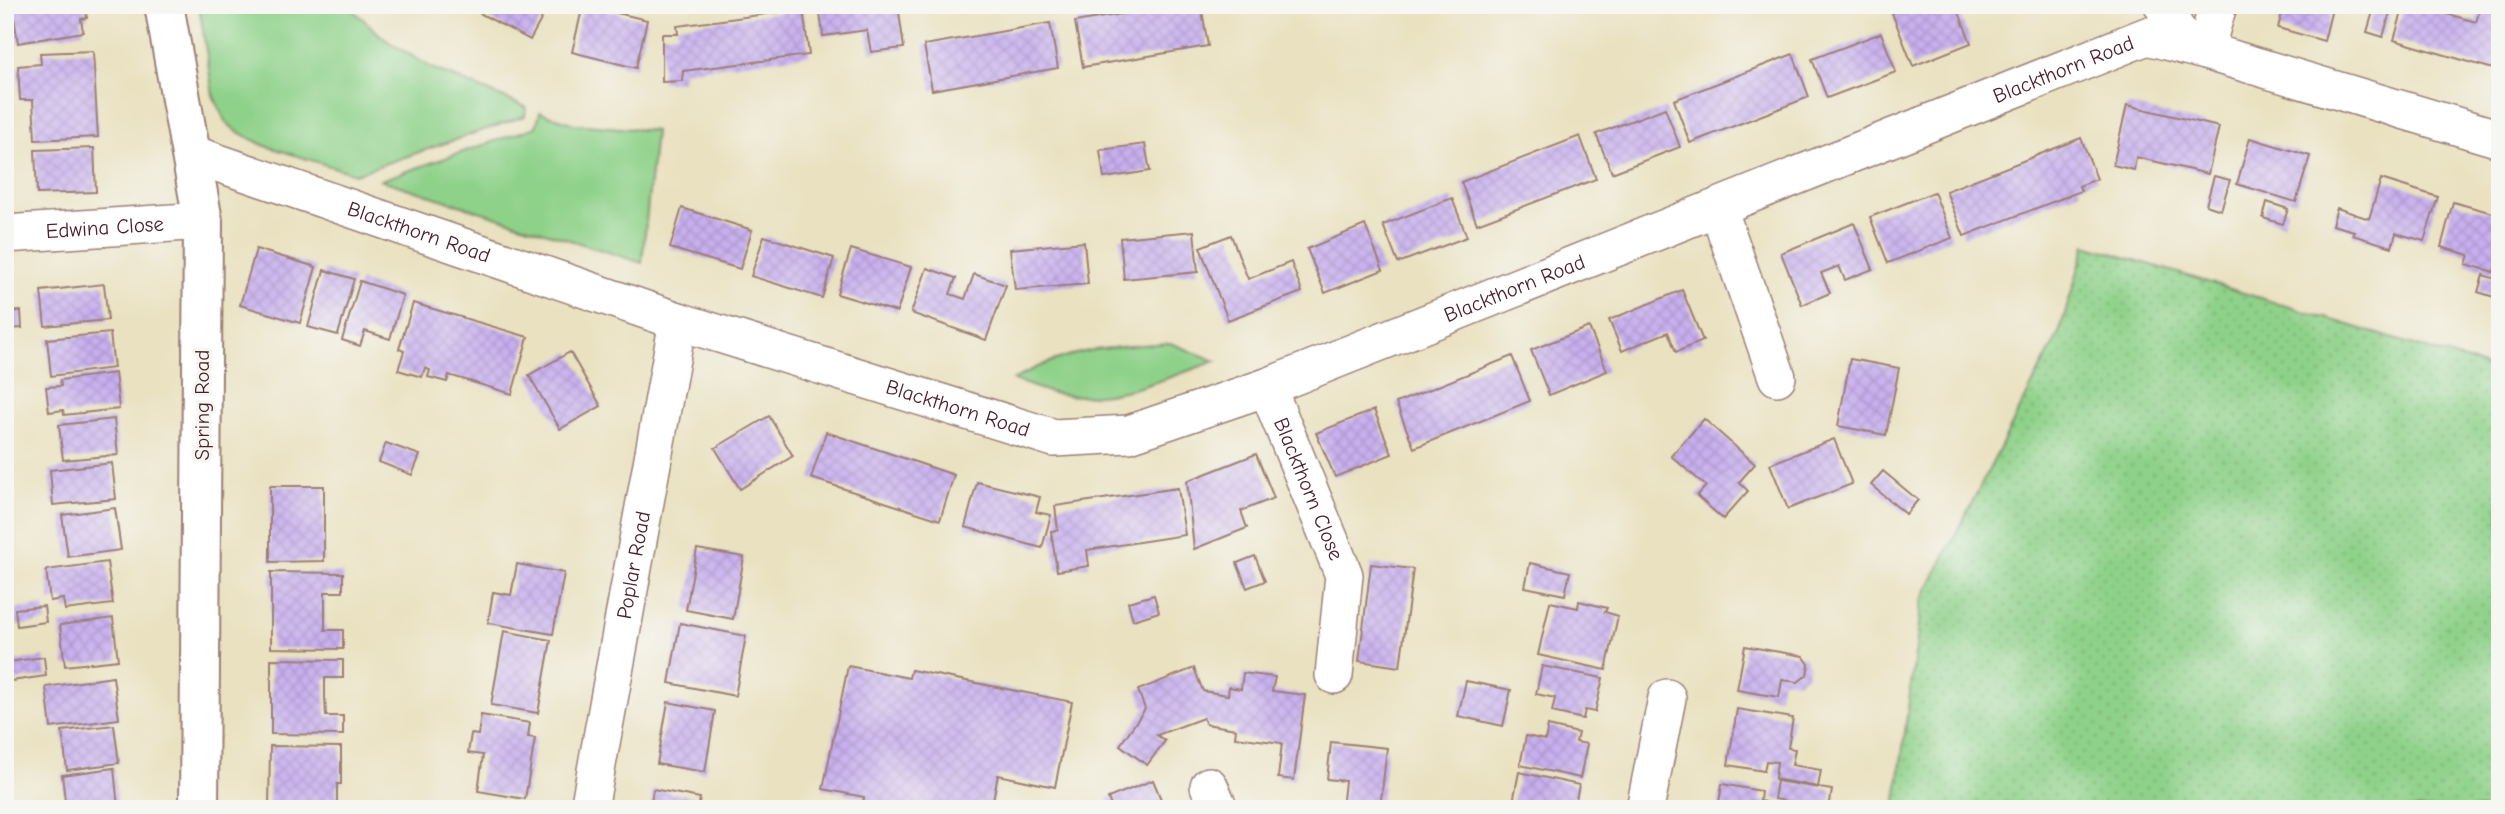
<svg xmlns="http://www.w3.org/2000/svg" width="2505" height="814" font-family="'Comic Neue',sans-serif">
<style>
.green{fill:#8ed189;stroke:#6c785a;stroke-width:2}
.garden{fill:url(#garden-dots);stroke:#6c785a;stroke-width:2}
.building{fill:url(#building-cross-hatch)}
.lines{fill:none;stroke-linecap:round;stroke-linejoin:round}
.street-casing{stroke:#9a8076;stroke-width:40}
.secondary-casing{stroke:#9a8076;stroke-width:42}
.street{stroke:#fff;stroke-width:37}
.secondary{stroke:#fff;stroke-width:38}
.labels{text-anchor:middle;dominant-baseline:central;stroke-width:7;stroke-linejoin:round;paint-order:stroke}
.street-label{font-size:21px;fill:#4a1f2b;stroke:#f6f6f2}
</style>
<defs>
<pattern id="garden-dots" width="8" height="8" patternUnits="userSpaceOnUse" patternTransform="scale(1.75)"><rect width="8" height="8" fill="#8ed189"/><path d="M2 2h.1M6 6h.1" fill="none" stroke="#7cb376" stroke-width="1.8" stroke-linecap="round"/></pattern>
<pattern id="building-cross-hatch" width="8" height="8" patternUnits="userSpaceOnUse" patternTransform="scale(1.75)"><rect width="8" height="8" fill="#c8afee"/><path d="M0 0l8 8M0 8l8-8" fill="none" stroke="#ad96cc"/></pattern>
</defs>
<rect width="100%" height="100%" fill="#f6f6f2"/>
<filter id="ink" filterUnits="userSpaceOnUse"><feTurbulence type="fractalNoise" baseFrequency=".0143" numOctaves="2"/><feDisplacementMap in="SourceGraphic" scale="14" xChannelSelector="R" yChannelSelector="G"/><feConvolveMatrix kernelMatrix="1 2 1 2 8 2 1 2 1" color-interpolation-filters="sRGB"/></filter>
<filter id="wash" filterUnits="userSpaceOnUse"><feTurbulence type="fractalNoise" baseFrequency=".00686" numOctaves="4" result="noise"/><feDisplacementMap in="SourceGraphic" scale="28" xChannelSelector="R" yChannelSelector="G"/><feGaussianBlur stdDeviation="1.57" result="paint"/><feColorMatrix in="noise" values="0 0 0 0 0 0 0 0 0 0 0 0 0 0 0 0 0 1.4 0 .05"/><feComposite in="paint" operator="in"/></filter>
<g filter="url(#wash)">
<rect width="100%" height="100%" fill="#eae1c0"/>
<g class="green">
<polygon points="199,5 347,5 386,40 432,68 526,107 525,116 355,174 263,145 236,131 225,121 213,95"/>
<polygon points="540,112 574,124 655,131 642,263 381,180 536,127"/>
<path d="M1170,343L1216,361C1166,378 1113,403 1059,394C1044,392 1028,384 1013,380C1067,348 1109,347 1170,343Z"/>
</g>
<polygon class="garden" points="2086,245 2500,371 2500,809 1895,809 1922,600 2059,333"/>
<g id="blocks">
<g class="building">
<polygon points="12,5 85,5 87,18 81,19 83,32 18,43"/>
<polygon points="474,5 549,5 530,40 472,9"/>
<polygon points="583,5 647,20 636,68 572,52"/>
<polygon points="819,5 898,5 904,48 871,52 867,30 823,36"/>
<polygon points="1201,5 1208,46 1083,67 1075,22 1173,5"/>
<polygon points="1911,5 1956,5 1971,43 1913,66 1892,13"/>
<polygon points="2276,5 2333,5 2324,41 2278,28 2283,8"/>
<polygon points="2375,5 2391,9 2383,37 2367,32"/>
<polygon points="2404,5 2415,5 2476,22 2481,6 2500,11 2500,71 2394,40"/>
<polygon points="803,9 809,55 683,71 682,81 662,82 662,34 678,34 677,26"/>
<polygon points="1050,23 1058,68 932,90 924,45"/>
<polygon points="1881,33 1896,72 1827,98 1812,59"/>
<polygon points="93,51 98,137 35,140 33,100 20,100 18,66 41,64 40,53"/>
<polygon points="1793,54 1809,97 1690,143 1674,100"/>
<polygon points="2127,105 2219,127 2208,174 2136,157 2134,170 2113,165"/>
<polygon points="1665,108 1680,147 1612,173 1596,134"/>
<polygon points="1580,136 1596,179 1477,224 1461,182"/>
<polygon points="2081,138 2097,179 2079,186 2081,191 1964,236 1946,191"/>
<polygon points="2250,138 2310,156 2296,202 2237,184"/>
<polygon points="1145,144 1150,171 1104,178 1100,150"/>
<polygon points="94,148 96,192 37,194 35,150"/>
<polygon points="2214,176 2230,180 2221,210 2206,205"/>
<polygon points="2381,179 2438,197 2424,241 2396,233 2392,247 2352,235 2354,231 2332,225 2337,208 2369,219"/>
<polygon points="1934,192 1952,238 1888,263 1870,217"/>
<polygon points="1452,198 1467,237 1398,263 1383,225"/>
<polygon points="2267,202 2288,209 2283,224 2263,218"/>
<polygon points="2453,202 2500,215 2500,252 2494,272 2466,264 2469,255 2441,247"/>
<polygon points="682,208 752,230 740,269 670,248"/>
<polygon points="1854,223 1873,269 1845,280 1839,266 1821,273 1830,293 1802,305 1781,253"/>
<polygon points="1365,225 1383,270 1325,293 1307,249"/>
<polygon points="1194,231 1198,272 1124,279 1120,238"/>
<polygon points="1231,235 1248,279 1291,262 1302,292 1228,320 1200,247"/>
<polygon points="764,236 834,258 822,298 751,276"/>
<polygon points="1084,242 1088,284 1015,290 1010,249"/>
<polygon points="256,249 316,267 300,323 240,305"/>
<polygon points="851,249 911,267 897,312 837,294"/>
<polygon points="927,268 956,278 950,294 965,299 974,274 1006,285 986,340 911,313"/>
<polygon points="324,270 354,279 338,335 308,327"/>
<polygon points="2483,275 2499,280 2494,297 2478,292"/>
<polygon points="360,281 403,295 390,339 365,331 360,346 342,340"/>
<polygon points="104,284 108,320 45,326 41,291"/>
<polygon points="1682,290 1703,341 1676,352 1668,332 1622,351 1609,320"/>
<polygon points="413,303 528,337 512,394 449,375 447,382 428,377 430,370 425,368 422,377 398,370 404,351 399,349"/>
<polygon points="21,311 22,328 5,329 5,312"/>
<polygon points="1589,327 1607,371 1549,395 1531,350"/>
<polygon points="110,333 114,368 51,376 47,339"/>
<polygon points="570,352 601,406 560,429 529,375"/>
<polygon points="1512,356 1530,401 1414,448 1396,403"/>
<polygon points="1850,359 1899,368 1886,435 1838,426"/>
<polygon points="115,373 119,409 64,415 63,410 49,412 46,387 61,386 60,380"/>
<polygon points="1374,410 1392,454 1335,477 1316,433"/>
<polygon points="769,416 793,456 740,489 715,448"/>
<polygon points="114,419 118,455 63,460 59,425"/>
<polygon points="1704,419 1755,464 1739,482 1748,491 1723,519 1697,496 1706,486 1671,456"/>
<polygon points="826,432 954,475 940,520 811,478"/>
<polygon points="1834,439 1852,484 1788,509 1770,464"/>
<polygon points="386,443 420,455 412,475 379,462"/>
<polygon points="1256,454 1274,498 1241,511 1247,528 1194,549 1187,481"/>
<polygon points="112,463 116,499 53,505 50,470"/>
<polygon points="1883,471 1918,500 1906,514 1871,485"/>
<polygon points="977,482 1040,497 1036,512 1051,515 1042,548 965,527"/>
<polygon points="270,486 324,486 324,561 270,562"/>
<polygon points="1178,488 1185,535 1087,550 1089,566 1057,571 1051,531 1058,530 1055,506"/>
<polygon points="115,508 121,550 68,557 62,515"/>
<polygon points="697,549 744,557 733,619 686,610"/>
<polygon points="1255,556 1265,581 1247,588 1237,563"/>
<polygon points="107,562 113,604 65,610 63,599 50,601 46,570"/>
<polygon points="1530,563 1570,572 1565,595 1525,587"/>
<polygon points="517,564 564,573 553,634 488,623 493,592 511,595"/>
<polygon points="1371,564 1413,569 1400,667 1359,661"/>
<polygon points="271,572 343,573 343,592 325,592 325,630 343,630 343,649 271,648"/>
<polygon points="1154,595 1159,612 1133,620 1128,602"/>
<polygon points="1579,601 1607,608 1605,612 1618,616 1606,670 1538,655 1550,602 1578,608"/>
<polygon points="44,606 46,622 17,626 15,609"/>
<polygon points="113,618 118,660 65,666 60,625"/>
<polygon points="680,623 746,636 735,696 669,683"/>
<polygon points="504,631 551,640 538,713 491,705"/>
<polygon points="1745,646 1803,656 1809,664 1807,675 1798,682 1782,680 1779,697 1737,690"/>
<polygon points="44,657 46,676 11,681 8,662"/>
<polygon points="271,659 343,660 343,678 325,678 325,697 326,716 343,716 343,735 271,734"/>
<polygon points="848,666 909,678 911,670 1072,702 1055,787 998,775 992,805 1005,809 862,809 864,797 823,789"/>
<polygon points="1542,666 1603,678 1595,712 1585,710 1583,719 1552,712 1555,698 1536,694"/>
<polygon points="1194,668 1203,691 1228,695 1229,687 1241,689 1243,673 1275,677 1272,691 1305,695 1294,780 1278,778 1282,743 1235,737 1236,729 1206,724 1203,718 1157,735 1165,741 1147,765 1120,745 1145,709 1138,690"/>
<polygon points="113,677 119,719 51,728 46,687"/>
<polygon points="1466,681 1511,690 1503,726 1458,716"/>
<polygon points="668,702 715,711 705,772 657,764"/>
<polygon points="1737,709 1793,718 1788,748 1795,749 1792,765 1821,770 1818,787 1775,779 1777,762 1766,761 1764,771 1728,765"/>
<polygon points="481,715 530,723 528,737 535,738 525,799 478,791 483,755 468,753 471,734 478,735"/>
<polygon points="114,725 119,763 67,770 62,731"/>
<polygon points="1548,726 1578,733 1576,742 1587,744 1580,778 1520,765 1526,736 1545,740"/>
<polygon points="1331,742 1387,748 1380,809 1342,809 1345,781 1327,779"/>
<polygon points="270,746 341,747 341,784 337,784 337,809 269,809"/>
<polygon points="114,768 118,808 66,809 62,775"/>
<polygon points="1519,772 1579,785 1574,809 1531,809 1532,805 1513,802"/>
<polygon points="1153,780 1165,809 1112,809 1108,798"/>
<polygon points="1777,781 1832,790 1829,808 1774,799"/>
<polygon points="1722,784 1761,791 1760,801 1779,805 1778,809 1718,809"/>
<polygon points="653,789 700,798 698,809 650,809"/>
<polygon points="1477,801 1508,808 1508,809 1476,809"/>
</g>
</g>
</g>
<g filter="url(#ink)">
<use href="#blocks" fill-opacity="0" stroke="#9a8076" stroke-width="2"/>
<g class="lines">
<g class="street-casing">
<g id="street">
<polyline points="2163,5 2185,46"/>
<polyline points="2205,51 2218,5"/>
<path id="s1" d="M192,154L678,321L1054,438L1129,434L1267,387L2147,36L2205,51L2500,139"/>
<polyline points="1718,208 1777,377"/>
<path id="s2" d="M5,234L203,221"/>
<path id="s3" d="M1267,387L1344,575L1334,675"/>
<polyline points="1209,786 1219,809"/>
<path id="s4" d="M589,809L678,321"/>
<polyline points="1645,809 1667,698"/>
</g>
</g>
<g class="secondary-casing">
<polyline id="secondary" points="164,5 203,221 199,809"/>
</g>
<use href="#street" class="street"/>
<use href="#secondary" class="secondary"/>
</g>
</g>
<g class="labels">
<g class="street-label">
<text stroke="none"><textPath href="#s1" startOffset="1986">Blackthorn Road</textPath></text>
<text stroke="none"><textPath href="#s2" startOffset="100">Edwina Close</textPath></text>
<text stroke="none"><textPath href="#s1" startOffset="240">Blackthorn Road</textPath></text>
<text stroke="none"><textPath href="#s1" startOffset="1395">Blackthorn Road</textPath></text>
<text transform="translate(202 405) rotate(-90)">Spring Road</text>
<text stroke="none"><textPath href="#s1" startOffset="807">Blackthorn Road</textPath></text>
<text stroke="none"><textPath href="#s3" startOffset="110">Blackthorn Close</textPath></text>
<text stroke="none"><textPath href="#s4" startOffset="248">Poplar Road</textPath></text>
</g>
</g>
<rect width="2505" height="814" fill="none" stroke="#f6f6f2" stroke-width="28"/>
</svg>
